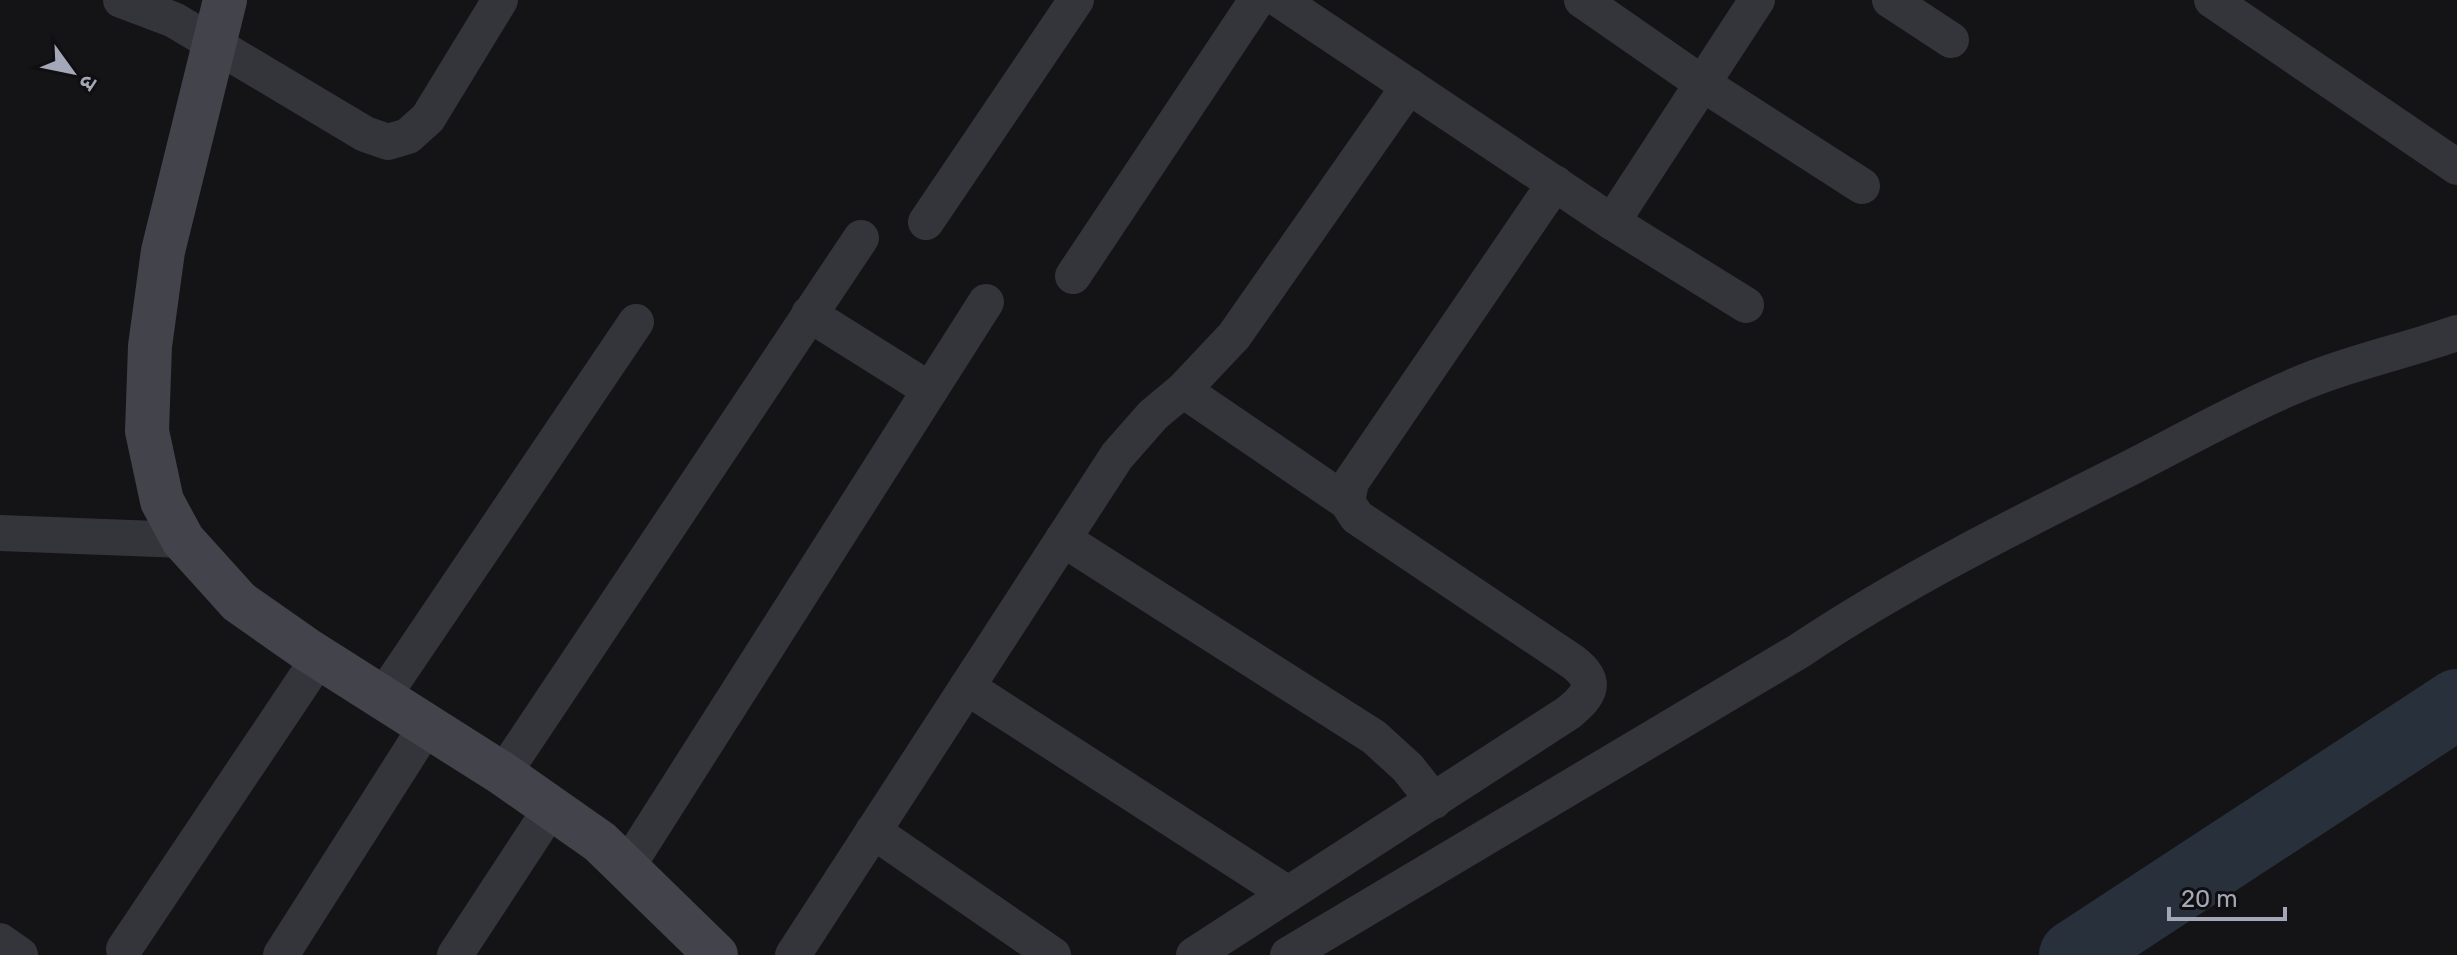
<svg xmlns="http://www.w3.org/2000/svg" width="2457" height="955" font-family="Rubik,'Noto Sans Devanagari',sans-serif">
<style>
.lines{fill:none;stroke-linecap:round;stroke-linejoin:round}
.river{stroke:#28303b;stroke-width:70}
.street{stroke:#34343b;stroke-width:36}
.secondary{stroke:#42434b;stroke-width:44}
</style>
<rect width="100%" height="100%" fill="#141315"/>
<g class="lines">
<polyline class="river" points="2074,955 2457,704"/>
<g class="street">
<polyline points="121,0 174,20 365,134 388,142 408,136 428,118 500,0"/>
<polyline points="1280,0 1612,222 1746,305"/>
<polyline points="1582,0 1703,84 1862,186"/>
<polyline points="1890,0 1951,40"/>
<polyline points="2212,0 2457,167"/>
<polyline points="926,222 1076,0"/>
<polyline points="1612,222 1757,0"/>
<polyline points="1073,276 1257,0"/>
<polyline points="809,314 930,390"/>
<path d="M1183,390L1347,502L1357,517L1573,662C1599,682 1590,695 1568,713L1194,955"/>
<polyline points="1347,502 1351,482 1555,183"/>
<polyline points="0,533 183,540"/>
<polyline points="1063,539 1374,737 1408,768 1434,801"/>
<polyline points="967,687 1288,894"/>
<polyline points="382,698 636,322"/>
<polyline points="503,774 861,238"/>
<polyline points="873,831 1053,955"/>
<polyline points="627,867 986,302"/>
<polyline points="0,941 20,955"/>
<polyline points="124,949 319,658"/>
<polyline points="281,955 426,727"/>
<polyline points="455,955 552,807"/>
<polyline points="793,955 1117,456 1153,415 1183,390 1234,336 1409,86"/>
<path d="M1288,955L1799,651C1902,582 2012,527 2122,472C2178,444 2233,412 2290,388C2344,364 2402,352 2457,333"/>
</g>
<polyline class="secondary" points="225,0 163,251 150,346 147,431 162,501 183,540 239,602 306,649 503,774 600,842 716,955"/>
</g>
<g transform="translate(72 72) rotate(123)" stroke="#0f0e10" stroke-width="6" paint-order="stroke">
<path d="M0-6L14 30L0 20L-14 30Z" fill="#a4a7b7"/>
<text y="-12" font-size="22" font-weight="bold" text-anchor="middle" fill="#a4a7b7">उ</text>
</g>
<path d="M2169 907v12h116v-12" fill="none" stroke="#a4a7b7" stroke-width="4"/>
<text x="2181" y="907" font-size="24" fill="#a4a7b7" stroke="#0f0e10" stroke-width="6" paint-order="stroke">20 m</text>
</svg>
